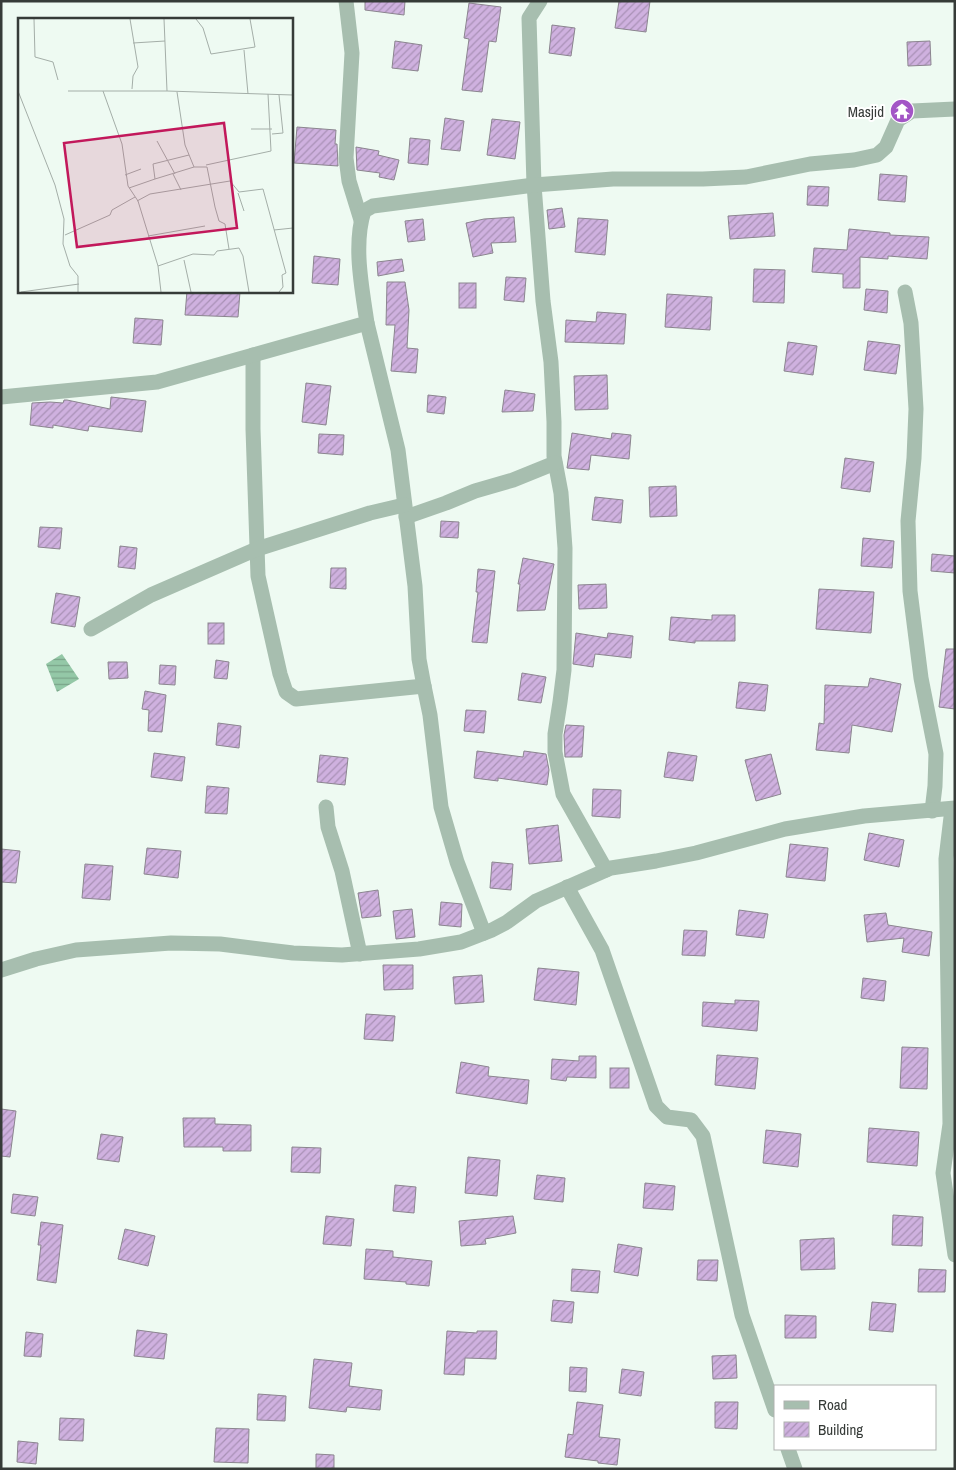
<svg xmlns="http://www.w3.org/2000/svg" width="956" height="1470" font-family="'Archivo Narrow',sans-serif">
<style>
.water{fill:url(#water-rules)}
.building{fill:url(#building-hatch);stroke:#8b858f}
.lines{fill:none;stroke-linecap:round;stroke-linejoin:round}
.minor{stroke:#a7beaf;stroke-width:15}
.labels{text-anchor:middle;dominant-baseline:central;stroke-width:4;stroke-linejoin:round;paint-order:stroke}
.poi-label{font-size:15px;fill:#363b38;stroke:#fff;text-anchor:end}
.inset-road{fill:none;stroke:#a4aea8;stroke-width:1}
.view{fill:#c2185b;fill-opacity:0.15;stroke:#c2185b;stroke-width:2.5}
.inset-edge{fill:none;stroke:#363b38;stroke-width:2.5}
</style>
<defs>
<pattern id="water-rules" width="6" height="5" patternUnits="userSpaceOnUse" patternTransform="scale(1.25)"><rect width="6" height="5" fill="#94c8a7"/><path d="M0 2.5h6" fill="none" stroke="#7aa489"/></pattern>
<pattern id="building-hatch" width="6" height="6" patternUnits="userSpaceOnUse" patternTransform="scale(1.25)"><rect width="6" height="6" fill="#cfb1df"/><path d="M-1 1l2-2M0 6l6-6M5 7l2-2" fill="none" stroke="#a991b6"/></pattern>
</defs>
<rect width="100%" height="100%" fill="#eefaf2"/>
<polygon class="water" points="62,654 79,679 57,692 46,664"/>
<g class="building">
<polygon points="365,1 405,1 404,15 365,10"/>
<polygon points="619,1 650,1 646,32 615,28"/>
<polygon points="469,3 501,7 496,42 489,41 482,92 462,90 469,39 464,38"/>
<polygon points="552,25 575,28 571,56 549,53"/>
<polygon points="395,41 422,45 418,71 392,68"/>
<polygon points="930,41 931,65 908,66 907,42"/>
<polygon points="445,118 464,121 460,151 441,149"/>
<polygon points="492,119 520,122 515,159 487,155"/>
<polygon points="297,127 336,130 335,144 337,144 338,166 294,163"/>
<polygon points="410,138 430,140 428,165 408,163"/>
<polygon points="356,147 379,151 378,155 399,160 394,180 379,177 380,173 357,170"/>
<polygon points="880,174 907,176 905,202 878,200"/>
<polygon points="808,186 829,187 828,206 807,205"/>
<polygon points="562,208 565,227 549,229 547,210"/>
<polygon points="773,213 775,236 730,239 728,216"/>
<polygon points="514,217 516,242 491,243 493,253 473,257 466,223 484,219"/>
<polygon points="578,218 608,220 605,255 575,252"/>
<polygon points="423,219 425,240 408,242 405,221"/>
<polygon points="849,229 890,233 890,235 929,237 927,259 888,256 888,259 860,257 860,288 843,288 843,274 812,272 814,248 847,250"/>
<polygon points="314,256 340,259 338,285 312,283"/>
<polygon points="402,259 404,271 378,276 377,262"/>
<polygon points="754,269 785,270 784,303 753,302"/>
<polygon points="506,277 526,278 524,302 504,300"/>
<polygon points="387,282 405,282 409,310 407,348 418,349 416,373 391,371 395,325 386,325"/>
<rect x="459" y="283" width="17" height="25"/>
<polygon points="866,289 888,291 887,313 864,310"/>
<polygon points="187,291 240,292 238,317 185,315"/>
<polygon points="667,294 712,297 710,330 665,327"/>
<polygon points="597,312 626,314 624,344 565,342 566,320 596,322"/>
<polygon points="135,318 163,320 161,345 133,343"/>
<polygon points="868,341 900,345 896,374 864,370"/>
<polygon points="788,342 817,346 813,375 784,371"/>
<polygon points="607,375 608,409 575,410 574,376"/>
<polygon points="306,383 331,386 326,425 302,422"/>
<polygon points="505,390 535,394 533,411 502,412"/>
<polygon points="428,395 446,397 444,414 427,412"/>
<polygon points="111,397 146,401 142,432 89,426 88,431 53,425 53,428 30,425 32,403 50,402 63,403 64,400 67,400 110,409"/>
<polygon points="572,433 611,439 612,433 631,435 629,459 591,455 589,470 567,468"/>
<polygon points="319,434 344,435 343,455 318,453"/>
<polygon points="845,458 874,462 870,492 841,488"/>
<polygon points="676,486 677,516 650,517 649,487"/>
<polygon points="595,497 623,500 621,523 592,520"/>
<polygon points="441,521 459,522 458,538 440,537"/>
<polygon points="40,527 62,528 60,549 38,547"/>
<polygon points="863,538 894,541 892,568 861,566"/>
<polygon points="120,546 137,548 135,569 118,567"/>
<polygon points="932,554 955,556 955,573 931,571"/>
<polygon points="523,558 554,564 545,610 517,611 520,584 518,584"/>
<polygon points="331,568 346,568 346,589 330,588"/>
<polygon points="478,569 495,571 487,643 472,642 478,592 476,592"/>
<polygon points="606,584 607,608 579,609 578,585"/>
<polygon points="819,589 874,592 871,633 816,629"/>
<polygon points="56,593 80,597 75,627 51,623"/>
<polygon points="712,615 735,615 735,641 695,641 695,643 669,640 671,617 712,620"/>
<rect x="208" y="623" width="16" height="21"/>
<polygon points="576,633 607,638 608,633 633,636 631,658 595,654 593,667 573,664"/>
<polygon points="946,649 955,649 955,709 939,707"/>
<polygon points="216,660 229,662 227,679 214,678"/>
<polygon points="108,662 127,662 128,678 109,679"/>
<polygon points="160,665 176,666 175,685 159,684"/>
<polygon points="522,673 546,677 541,703 518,700"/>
<polygon points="870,678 901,684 892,732 852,725 849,753 816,750 819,723 824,724 825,685 868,687"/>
<polygon points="739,682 768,685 765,711 736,708"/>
<polygon points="145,691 166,695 162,732 148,731 149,710 142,709"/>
<polygon points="466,710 486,711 484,733 464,731"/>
<polygon points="218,723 241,726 239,748 216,745"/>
<polygon points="566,725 584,726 582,757 565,757 564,735"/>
<polygon points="477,751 523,757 524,751 546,754 549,770 547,785 498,778 498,781 474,778"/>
<polygon points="668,752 697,756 693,781 664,777"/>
<polygon points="154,753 185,757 182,781 151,777"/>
<polygon points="771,754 781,794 756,801 745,760"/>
<polygon points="320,755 348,758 345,785 317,782"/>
<polygon points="207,786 229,788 227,814 205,813"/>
<polygon points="593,789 621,790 620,818 592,816"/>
<polygon points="558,825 562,861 529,864 526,829"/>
<polygon points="869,833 904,840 899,867 864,860"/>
<polygon points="790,844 828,848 825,881 786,877"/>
<polygon points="147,848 181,851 178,878 144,874"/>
<polygon points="1,849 20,851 16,883 1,882"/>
<polygon points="492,862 513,864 511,890 490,888"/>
<polygon points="85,864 113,866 110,900 82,898"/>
<polygon points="378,890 381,916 362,918 358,893"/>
<polygon points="441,902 462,904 461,927 439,925"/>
<polygon points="412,909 415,937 396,939 393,911"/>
<polygon points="739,910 768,914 764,938 736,935"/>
<polygon points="886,913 888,925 932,932 929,956 902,952 904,938 867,942 864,915"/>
<polygon points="684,930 707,931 705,956 682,955"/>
<polygon points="383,965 413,965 413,989 384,990"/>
<polygon points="538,968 579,972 576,1005 534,1000"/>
<polygon points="482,975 484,1002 455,1004 453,977"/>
<polygon points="863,978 886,981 884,1001 861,998"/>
<polygon points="735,1000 759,1001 757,1031 702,1026 703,1002 735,1004"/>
<polygon points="366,1014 395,1016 393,1041 364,1039"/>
<polygon points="902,1047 928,1048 927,1089 900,1088"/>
<polygon points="717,1055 758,1058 755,1089 715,1085"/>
<polygon points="579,1056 596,1056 596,1078 567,1077 566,1081 551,1079 552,1059 579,1061"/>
<polygon points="461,1062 489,1067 488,1076 529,1080 527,1104 456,1093"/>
<rect x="610" y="1068" width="19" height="20"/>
<polygon points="1,1109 16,1111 10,1157 1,1156"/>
<polygon points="183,1118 215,1118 215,1124 251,1125 251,1151 223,1151 223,1147 184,1147"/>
<polygon points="869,1128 919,1132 917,1166 867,1162"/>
<polygon points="766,1130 801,1134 798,1167 763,1163"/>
<polygon points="101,1134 123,1137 119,1162 97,1159"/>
<polygon points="292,1147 321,1148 320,1173 291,1172"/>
<polygon points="468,1157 500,1160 497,1196 465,1193"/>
<polygon points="537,1175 565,1178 563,1202 534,1199"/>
<polygon points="645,1183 675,1186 673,1210 643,1208"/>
<polygon points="395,1185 416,1187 414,1213 393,1211"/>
<polygon points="13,1194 38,1197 35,1216 11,1213"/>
<polygon points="893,1215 923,1217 922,1246 892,1245"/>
<polygon points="326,1216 354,1219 351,1246 323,1244"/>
<polygon points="513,1216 516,1233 485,1239 486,1244 461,1246 459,1221"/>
<polygon points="41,1222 63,1225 56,1283 37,1280 41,1245 38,1245"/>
<polygon points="125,1229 155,1236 148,1266 118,1259"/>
<polygon points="834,1238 835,1269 801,1270 800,1240"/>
<polygon points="618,1244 642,1248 638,1276 614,1272"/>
<polygon points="366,1249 393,1251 393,1257 432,1261 429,1286 406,1284 406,1282 364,1279"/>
<polygon points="698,1260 718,1260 717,1281 697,1280"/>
<polygon points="572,1269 600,1271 598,1293 571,1291"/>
<polygon points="919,1269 946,1270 945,1292 918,1292"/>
<polygon points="553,1300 574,1302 572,1323 551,1321"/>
<polygon points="872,1302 896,1304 893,1332 869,1330"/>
<polygon points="785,1315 816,1316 816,1338 785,1338"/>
<polygon points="137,1330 167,1334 164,1359 134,1356"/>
<polygon points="447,1331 477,1333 477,1331 497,1331 496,1359 465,1358 464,1375 444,1374"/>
<polygon points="26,1332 43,1334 41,1357 24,1356"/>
<polygon points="736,1355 737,1378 713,1379 712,1356"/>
<polygon points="314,1359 352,1363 349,1386 382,1390 380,1410 347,1407 346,1412 309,1408"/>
<polygon points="570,1367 587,1368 586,1392 569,1391"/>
<polygon points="622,1369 644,1372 641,1396 619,1393"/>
<polygon points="258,1394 286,1396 285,1421 257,1420"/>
<polygon points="577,1402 603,1405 599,1437 620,1439 617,1465 598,1463 598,1461 565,1457 568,1434 573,1435"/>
<polygon points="715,1402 738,1402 737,1429 715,1428"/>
<polygon points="60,1418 84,1419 83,1441 59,1440"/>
<polygon points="216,1428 249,1429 248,1463 214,1462"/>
<polygon points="18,1441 38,1443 36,1464 17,1462"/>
<polygon points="316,1454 334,1455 334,1469 316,1469"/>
</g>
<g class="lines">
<g class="minor">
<polyline points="346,1 352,53 346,158 349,181 361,220"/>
<polyline points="540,1 529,18 534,185 543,301 551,362 554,422 554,456 561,493 565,548 564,670 560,702 555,734 555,752 563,794 606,870"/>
<polyline points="905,292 911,323 916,409 914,458 908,521 910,591 921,678 936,754 935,786 932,811"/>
<polyline points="367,323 398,450 415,586 419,659 424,686"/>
<polyline points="253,355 253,429 258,576 280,674 286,692 296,699 424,686 430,715 441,807 457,862 484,933"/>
<path d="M1,397L157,382L367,323C362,288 353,245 364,211L373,206L534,185L613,179H703L746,177L810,164L854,160L877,155L886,147L898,120L912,111L955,109"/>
<polyline points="406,517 446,503 475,491 513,480 555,463"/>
<polyline points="91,629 151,595 257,549 370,513 404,505"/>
<polyline points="326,807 328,827 342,871 360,954"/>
<polyline points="952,809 946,859 950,1124 943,1173 955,1255"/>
<polyline points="567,887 602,950 656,1106 667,1117 691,1120 703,1136 742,1315 775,1410"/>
<polyline points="1,970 36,959 76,950 171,943 220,944 293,953 342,955 419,949 461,942 492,930 507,922 536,901 611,868 656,861 696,853 785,829 864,816 955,808"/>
<polyline points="788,1449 795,1469"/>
</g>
</g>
<defs>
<g id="temple-disc" transform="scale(1.25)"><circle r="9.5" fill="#a355c6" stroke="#fff"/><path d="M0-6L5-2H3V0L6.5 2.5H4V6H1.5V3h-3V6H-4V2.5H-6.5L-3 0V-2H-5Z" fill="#fff"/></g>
</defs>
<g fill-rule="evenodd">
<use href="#temple-disc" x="902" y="111"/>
</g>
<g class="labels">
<g class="poi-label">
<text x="884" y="111">Masjid</text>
</g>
</g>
<g transform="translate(18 18)">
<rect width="275" height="275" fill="#eefaf2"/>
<path class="inset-road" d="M16,1L17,39L35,44L40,62M112,1L120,49L115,58L114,71M146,1L149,73L275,77M178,1L185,10L193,36L237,29L232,1M115,25L147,23M226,32L230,76M0,73L37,167L46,201L45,226L52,248L60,258V274M50,73H85M159,74L167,127L176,149H189L197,189L201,203L207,206L211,231M233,111H254M254,116L265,115L261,77M139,123L157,156M188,147L253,133L250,76M155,156L163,172M107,157L123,151M137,161L176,149M111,170L137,161L135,146L171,137M220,175L226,193M119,183L132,176L212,163L221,174L245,171L268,255L264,257L265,269L261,274M256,212L275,210M47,217L92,197L94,192L117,179M130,218L187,208M80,227L131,220M166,242L173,274M140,248L175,236L196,237L199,233L221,230L225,238L231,274M3,274L61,266M143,274L140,248L120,183L110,168L104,126L85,73H149"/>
<path class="view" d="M206,105L219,210L59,229L46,125Z"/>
<rect width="275" height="275" class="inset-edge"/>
</g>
<rect width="956" height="1470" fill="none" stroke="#363b38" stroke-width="5"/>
<rect x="774" y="1385" width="162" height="65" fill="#ffffff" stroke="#afb1af"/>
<rect x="784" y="1401" width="25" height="8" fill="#a7beaf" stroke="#afb1af"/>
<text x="818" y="1410" font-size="15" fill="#363b38">Road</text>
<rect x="784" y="1422" width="25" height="15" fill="url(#building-hatch)" stroke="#afb1af"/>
<text x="818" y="1435" font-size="15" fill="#363b38">Building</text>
</svg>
